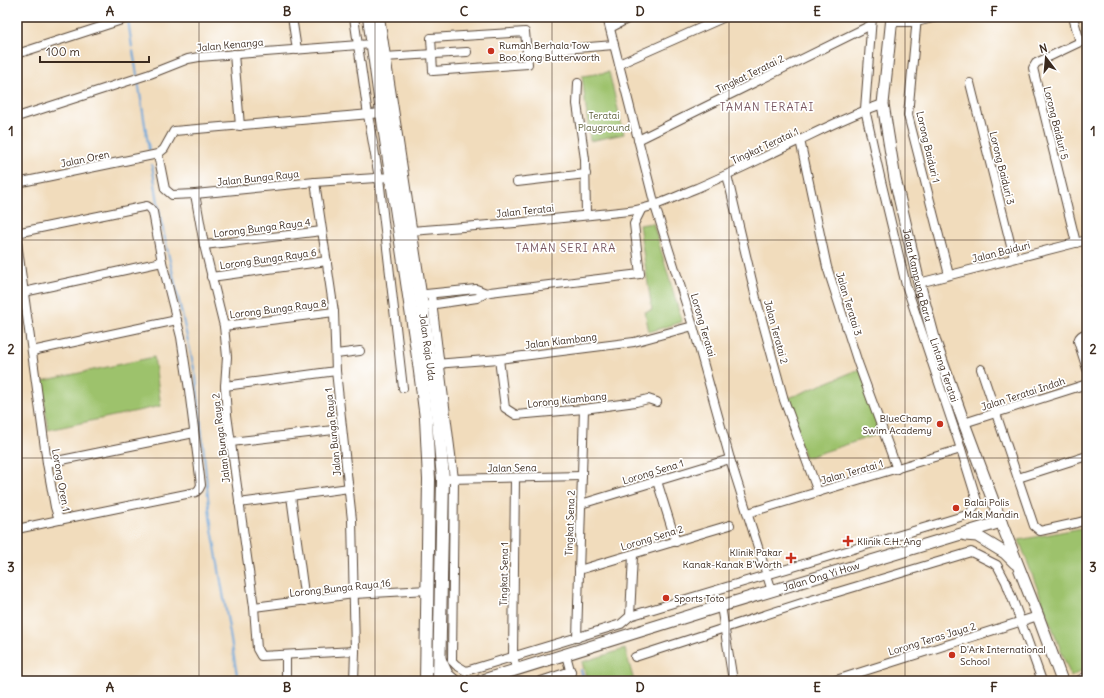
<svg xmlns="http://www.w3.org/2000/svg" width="1104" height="698" font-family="Delius,sans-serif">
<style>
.green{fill:#9dc26c;stroke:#6c7645}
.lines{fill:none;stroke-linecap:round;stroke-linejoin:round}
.stream{stroke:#68a4d9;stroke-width:2}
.street-casing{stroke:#564536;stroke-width:10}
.secondary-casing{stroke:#564536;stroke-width:13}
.primary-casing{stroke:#564536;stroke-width:14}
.street{stroke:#fff;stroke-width:8}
.secondary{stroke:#fff;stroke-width:11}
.primary{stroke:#fff;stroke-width:12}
.grid{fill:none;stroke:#3b2a1e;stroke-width:1;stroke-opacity:0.55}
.poi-dot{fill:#c8321e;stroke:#fff;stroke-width:1.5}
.labels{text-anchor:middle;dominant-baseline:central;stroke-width:3.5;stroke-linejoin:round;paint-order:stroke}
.street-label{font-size:10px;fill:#3b2a1e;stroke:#fff}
.poi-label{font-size:10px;fill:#3b2a1e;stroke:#fff;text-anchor:start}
.park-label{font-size:10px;fill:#5d5f39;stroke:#fff}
.neighbourhood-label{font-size:11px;letter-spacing:1px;fill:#795660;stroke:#fff}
.neatline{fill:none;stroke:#3b2a1e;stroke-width:1.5}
.grid-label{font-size:13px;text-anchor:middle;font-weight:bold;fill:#3b2a1e}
</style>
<rect width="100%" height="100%" fill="#fff"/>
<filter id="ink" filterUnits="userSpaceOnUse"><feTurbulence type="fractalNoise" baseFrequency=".025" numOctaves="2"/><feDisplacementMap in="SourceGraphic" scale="8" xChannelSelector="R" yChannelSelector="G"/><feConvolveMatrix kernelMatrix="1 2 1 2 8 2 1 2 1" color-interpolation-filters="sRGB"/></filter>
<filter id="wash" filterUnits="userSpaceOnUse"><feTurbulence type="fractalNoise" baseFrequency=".012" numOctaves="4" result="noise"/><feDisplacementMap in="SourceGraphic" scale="16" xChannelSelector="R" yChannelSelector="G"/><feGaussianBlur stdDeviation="0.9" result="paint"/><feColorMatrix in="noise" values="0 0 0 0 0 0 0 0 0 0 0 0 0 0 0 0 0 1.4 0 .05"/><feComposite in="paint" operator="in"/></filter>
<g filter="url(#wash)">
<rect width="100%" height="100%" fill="#f1dcbc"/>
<g class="green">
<polygon points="609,72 624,134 590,141 582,76"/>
<polygon points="653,223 682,322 649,332 645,312 652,310 639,225"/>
<polygon points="154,357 161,406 48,430 42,381"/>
<polygon points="860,369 882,433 805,458 784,400"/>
<polygon points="1087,527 1087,667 1071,677 1019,540"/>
<polygon points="625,649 634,681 587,681 582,662"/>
</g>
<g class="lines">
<g class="stream">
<polyline points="128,20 132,47"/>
<polyline points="133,51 137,75"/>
<polyline points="138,81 149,150"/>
<polyline points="152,165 161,221 196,377 204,454 210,517 238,681"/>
<polyline points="581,670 584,681"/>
</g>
</g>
</g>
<g filter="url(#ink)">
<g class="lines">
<g class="street-casing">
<g id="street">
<polyline points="292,17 297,50"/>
<polyline points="354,17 368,115 379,178 403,388"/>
<polyline points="607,17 655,206 693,326 730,459 772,591"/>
<polyline points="917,17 908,115 949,275"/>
<polyline points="1073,17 1080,42"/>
<polyline points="892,22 916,22 937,17"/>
<polyline points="610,28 631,17"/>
<polygon points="525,32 528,64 433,71 431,38"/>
<polyline points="527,52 614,45"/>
<polyline points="17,54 131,17"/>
<polyline points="234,54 240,126"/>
<polyline points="384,57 467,52"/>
<polyline points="619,64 725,17"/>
<polyline points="578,83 577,104 585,159 586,215"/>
<polyline points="970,83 1014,258"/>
<polyline points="17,117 150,74 188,59 199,57 372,44"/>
<polyline points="638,140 871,25"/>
<polyline points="800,140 827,267 858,363 897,469"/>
<polyline points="158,154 165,189 172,195 195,194 315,182 391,177"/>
<polyline points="727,175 756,298 784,400 818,492"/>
<polyline points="315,182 334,312 336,371 352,520 355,651 354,681"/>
<polyline points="517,182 586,174"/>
<polyline points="17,183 158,154 164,149 174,131 382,113"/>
<polyline points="195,194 204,245 224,326 227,357 225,386 227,415 254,607 257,649 261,656 355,651"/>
<path d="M411,231L515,223L629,211C654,208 674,197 697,188C732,173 766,156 800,140C827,127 854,113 883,104"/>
<polyline points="17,237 21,232 147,206 150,208 153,212 162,262 181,337 189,390 201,485 199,489 196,492 59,520 55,507 47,463 17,242"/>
<polyline points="1076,243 1033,68 1036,63 1080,42 1087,42"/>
<polyline points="204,245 322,231"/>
<polyline points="211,277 327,261"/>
<polyline points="919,283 1087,240"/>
<polyline points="1086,286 1087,287"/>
<polyline points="24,292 162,262"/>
<polyline points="426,294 476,289 486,293"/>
<polyline points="431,294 454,479 452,661 456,665 466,671 621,624 630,616 970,514 977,501 961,449 906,285 881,181 865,109 872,17"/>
<polyline points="429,305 477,298 486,293 490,292 640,274 634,224 641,210"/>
<polyline points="224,326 334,312"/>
<path d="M1087,333C1082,335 1079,336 1078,341L1087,369"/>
<polyline points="32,351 177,320"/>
<polyline points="336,354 360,351"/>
<polyline points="499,359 505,408 516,415 584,409 636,402 648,399 657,402"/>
<polyline points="435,364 499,359 634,342 693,326"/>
<polyline points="981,369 1034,526 1040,531 1076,523 1087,520"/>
<polyline points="225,386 336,371"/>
<polyline points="964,423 1087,384"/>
<polyline points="231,442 342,429"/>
<polyline points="47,463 194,433"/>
<polyline points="515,478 513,657 517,670"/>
<polyline points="1018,478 1087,456"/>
<polyline points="449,479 582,476"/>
<polyline points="657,481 676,542"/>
<polyline points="291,496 305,601"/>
<polyline points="239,503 349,488"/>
<polyline points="581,504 730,459"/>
<polyline points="748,513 961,449"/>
<polyline points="17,529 59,520"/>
<polyline points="579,570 730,525"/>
<polyline points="721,606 733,681"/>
<polyline points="254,607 354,594 428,590"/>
<polyline points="630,616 633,555"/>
<polyline points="577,638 584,409"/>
<polyline points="566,655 573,681"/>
<polyline points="635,657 808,601 971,552 997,565 1006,582 1021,622 1042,681"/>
<polyline points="286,681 286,655"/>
<polyline points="541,681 571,671"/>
<polyline points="833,681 1038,616"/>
<polyline points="1078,681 1087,676"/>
</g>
</g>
<g class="secondary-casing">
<g id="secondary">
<path id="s1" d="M892,17L883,104L895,179L919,283L935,342L964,423L1001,522L1038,616L1062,681"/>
<polyline points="965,535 977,536 1005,553 1015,563"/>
<path id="s2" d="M480,681L721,606L1001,522"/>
</g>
</g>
<g class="primary-casing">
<g id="primary">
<polyline points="369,17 382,113 419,364 426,418 429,480 426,681"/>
<path id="s3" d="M378,17L426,333L438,420L443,479L439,681"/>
<polyline points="440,660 447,675 454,681"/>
</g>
</g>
<use href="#street" class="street"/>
<use href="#secondary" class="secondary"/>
<use href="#primary" class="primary"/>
</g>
</g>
<path class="grid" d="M199,17V681M375,17V681M552,17V681M729,17V681M905,17V681M17,240H1087M17,458H1087"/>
<g class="poi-dot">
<circle cx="491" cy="51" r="4"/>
<circle cx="940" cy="424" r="4"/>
<circle cx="956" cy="508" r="4"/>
<path d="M846 535h4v4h4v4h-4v4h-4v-4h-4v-4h4z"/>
<path d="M789 552h4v4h4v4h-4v4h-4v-4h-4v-4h4z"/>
<circle cx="666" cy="598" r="4"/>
<circle cx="952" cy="655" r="4"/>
</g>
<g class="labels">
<g class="street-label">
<text transform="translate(230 45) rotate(-5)">Jalan Kenanga</text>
<text transform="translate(750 74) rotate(-26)">Tingkat Teratai 2</text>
<text transform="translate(1056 123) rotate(76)">Lorong Baiduri 5</text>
<text transform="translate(765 146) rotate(-25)">Tingkat Teratai 1</text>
<text transform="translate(928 147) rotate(77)">Lorong Baiduri 1</text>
<text transform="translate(85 159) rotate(-12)">Jalan Oren</text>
<text transform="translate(1002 168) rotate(76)">Lorong Baiduri 3</text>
<text transform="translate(258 178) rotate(-6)">Jalan Bunga Raya</text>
<text transform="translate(525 211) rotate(-6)">Jalan Teratai</text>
<text transform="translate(262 228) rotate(-7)">Lorong Bunga Raya 4</text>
<text transform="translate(1001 252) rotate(-14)">Jalan Baiduri</text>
<text transform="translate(268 259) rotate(-8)">Lorong Bunga Raya 6</text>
<text stroke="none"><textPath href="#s1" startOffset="262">Jalan Kampung Baru</textPath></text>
<text transform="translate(849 304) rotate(73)">Jalan Teratai 3</text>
<text transform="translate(278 309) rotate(-7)">Lorong Bunga Raya 8</text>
<text transform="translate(703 325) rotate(74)">Lorong Teratai</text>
<text transform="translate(776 332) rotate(75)">Jalan Teratai 2</text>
<text transform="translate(561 341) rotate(-7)">Jalan Kiambang</text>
<text stroke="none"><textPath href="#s3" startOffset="334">Jalan Raja Uda</textPath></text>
<text transform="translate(944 370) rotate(71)">Lintang Teratai</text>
<text transform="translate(1023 394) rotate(-18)">Jalan Teratai Indah</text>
<text transform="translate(567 400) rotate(-6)">Lorong Kiambang</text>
<text transform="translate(333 432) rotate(-96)">Jalan Bunga Raya 1</text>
<text transform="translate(221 438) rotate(-97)">Jalan Bunga Raya 2</text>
<text transform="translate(512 468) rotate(-1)">Jalan Sena</text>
<text transform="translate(653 472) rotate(-17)">Lorong Sena 1</text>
<text transform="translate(852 472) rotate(-16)">Jalan Teratai 1</text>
<text transform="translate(61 480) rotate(80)">Lorong Oren 1</text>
<text transform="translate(570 523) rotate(-88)">Tingkat Sena 2</text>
<text transform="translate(652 538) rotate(-17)">Lorong Sena 2</text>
<text transform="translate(504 574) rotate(-89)">Tingkat Sena 1</text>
<text stroke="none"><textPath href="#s2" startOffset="357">Jalan Ong Yi How</textPath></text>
<text transform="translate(340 588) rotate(-6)">Lorong Bunga Raya 16</text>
<text transform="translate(932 639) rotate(-17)">Lorong Teras Jaya 2</text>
</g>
<g class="poi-label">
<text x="499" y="45">Rumah Berhala Tow<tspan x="499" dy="12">Boo Kong Butterworth</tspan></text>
<text x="932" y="418" text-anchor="end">BlueChamp<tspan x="932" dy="12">Swim Academy</tspan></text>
<text x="964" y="502">Balai Polis<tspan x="964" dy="12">Mak Mandin</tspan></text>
<text x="857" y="541">Klinik C.H. Ang</text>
<text x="782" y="552" text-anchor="end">Klinik Pakar<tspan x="782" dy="12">Kanak-Kanak B'Worth</tspan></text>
<text x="674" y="598">Sports Toto</text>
<text x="960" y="649">D'Ark International<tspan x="960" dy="12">School</tspan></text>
</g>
<g class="park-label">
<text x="604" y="115">Teratai<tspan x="604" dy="12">Playground</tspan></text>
</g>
<g class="neighbourhood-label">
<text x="767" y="107">TAMAN TERATAI</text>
<text x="566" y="248">TAMAN SERI ARA</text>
</g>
</g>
<rect width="1104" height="698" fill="none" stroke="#fff" stroke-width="44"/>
<g transform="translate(1046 58) rotate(344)" stroke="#ffffff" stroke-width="3" paint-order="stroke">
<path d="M0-3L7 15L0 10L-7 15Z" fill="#3b2a1e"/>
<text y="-6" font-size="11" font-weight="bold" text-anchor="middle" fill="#3b2a1e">N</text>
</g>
<path d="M40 56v6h109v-6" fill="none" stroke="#3b2a1e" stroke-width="2"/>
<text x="46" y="56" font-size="12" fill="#3b2a1e" stroke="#ffffff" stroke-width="3" paint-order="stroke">100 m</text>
<rect x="22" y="22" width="1060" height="654" class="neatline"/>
<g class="grid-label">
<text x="110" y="16">A</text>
<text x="287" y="16">B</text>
<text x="464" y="16">C</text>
<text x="640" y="16">D</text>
<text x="817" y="16">E</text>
<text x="994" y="16">F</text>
<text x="11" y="136">1</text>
<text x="1093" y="136">1</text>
<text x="11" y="354">2</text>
<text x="1093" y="354">2</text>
<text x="11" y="572">3</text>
<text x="1093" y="572">3</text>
<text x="110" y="692">A</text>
<text x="287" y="692">B</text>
<text x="464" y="692">C</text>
<text x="640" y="692">D</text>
<text x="817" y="692">E</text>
<text x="994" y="692">F</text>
</g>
</svg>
